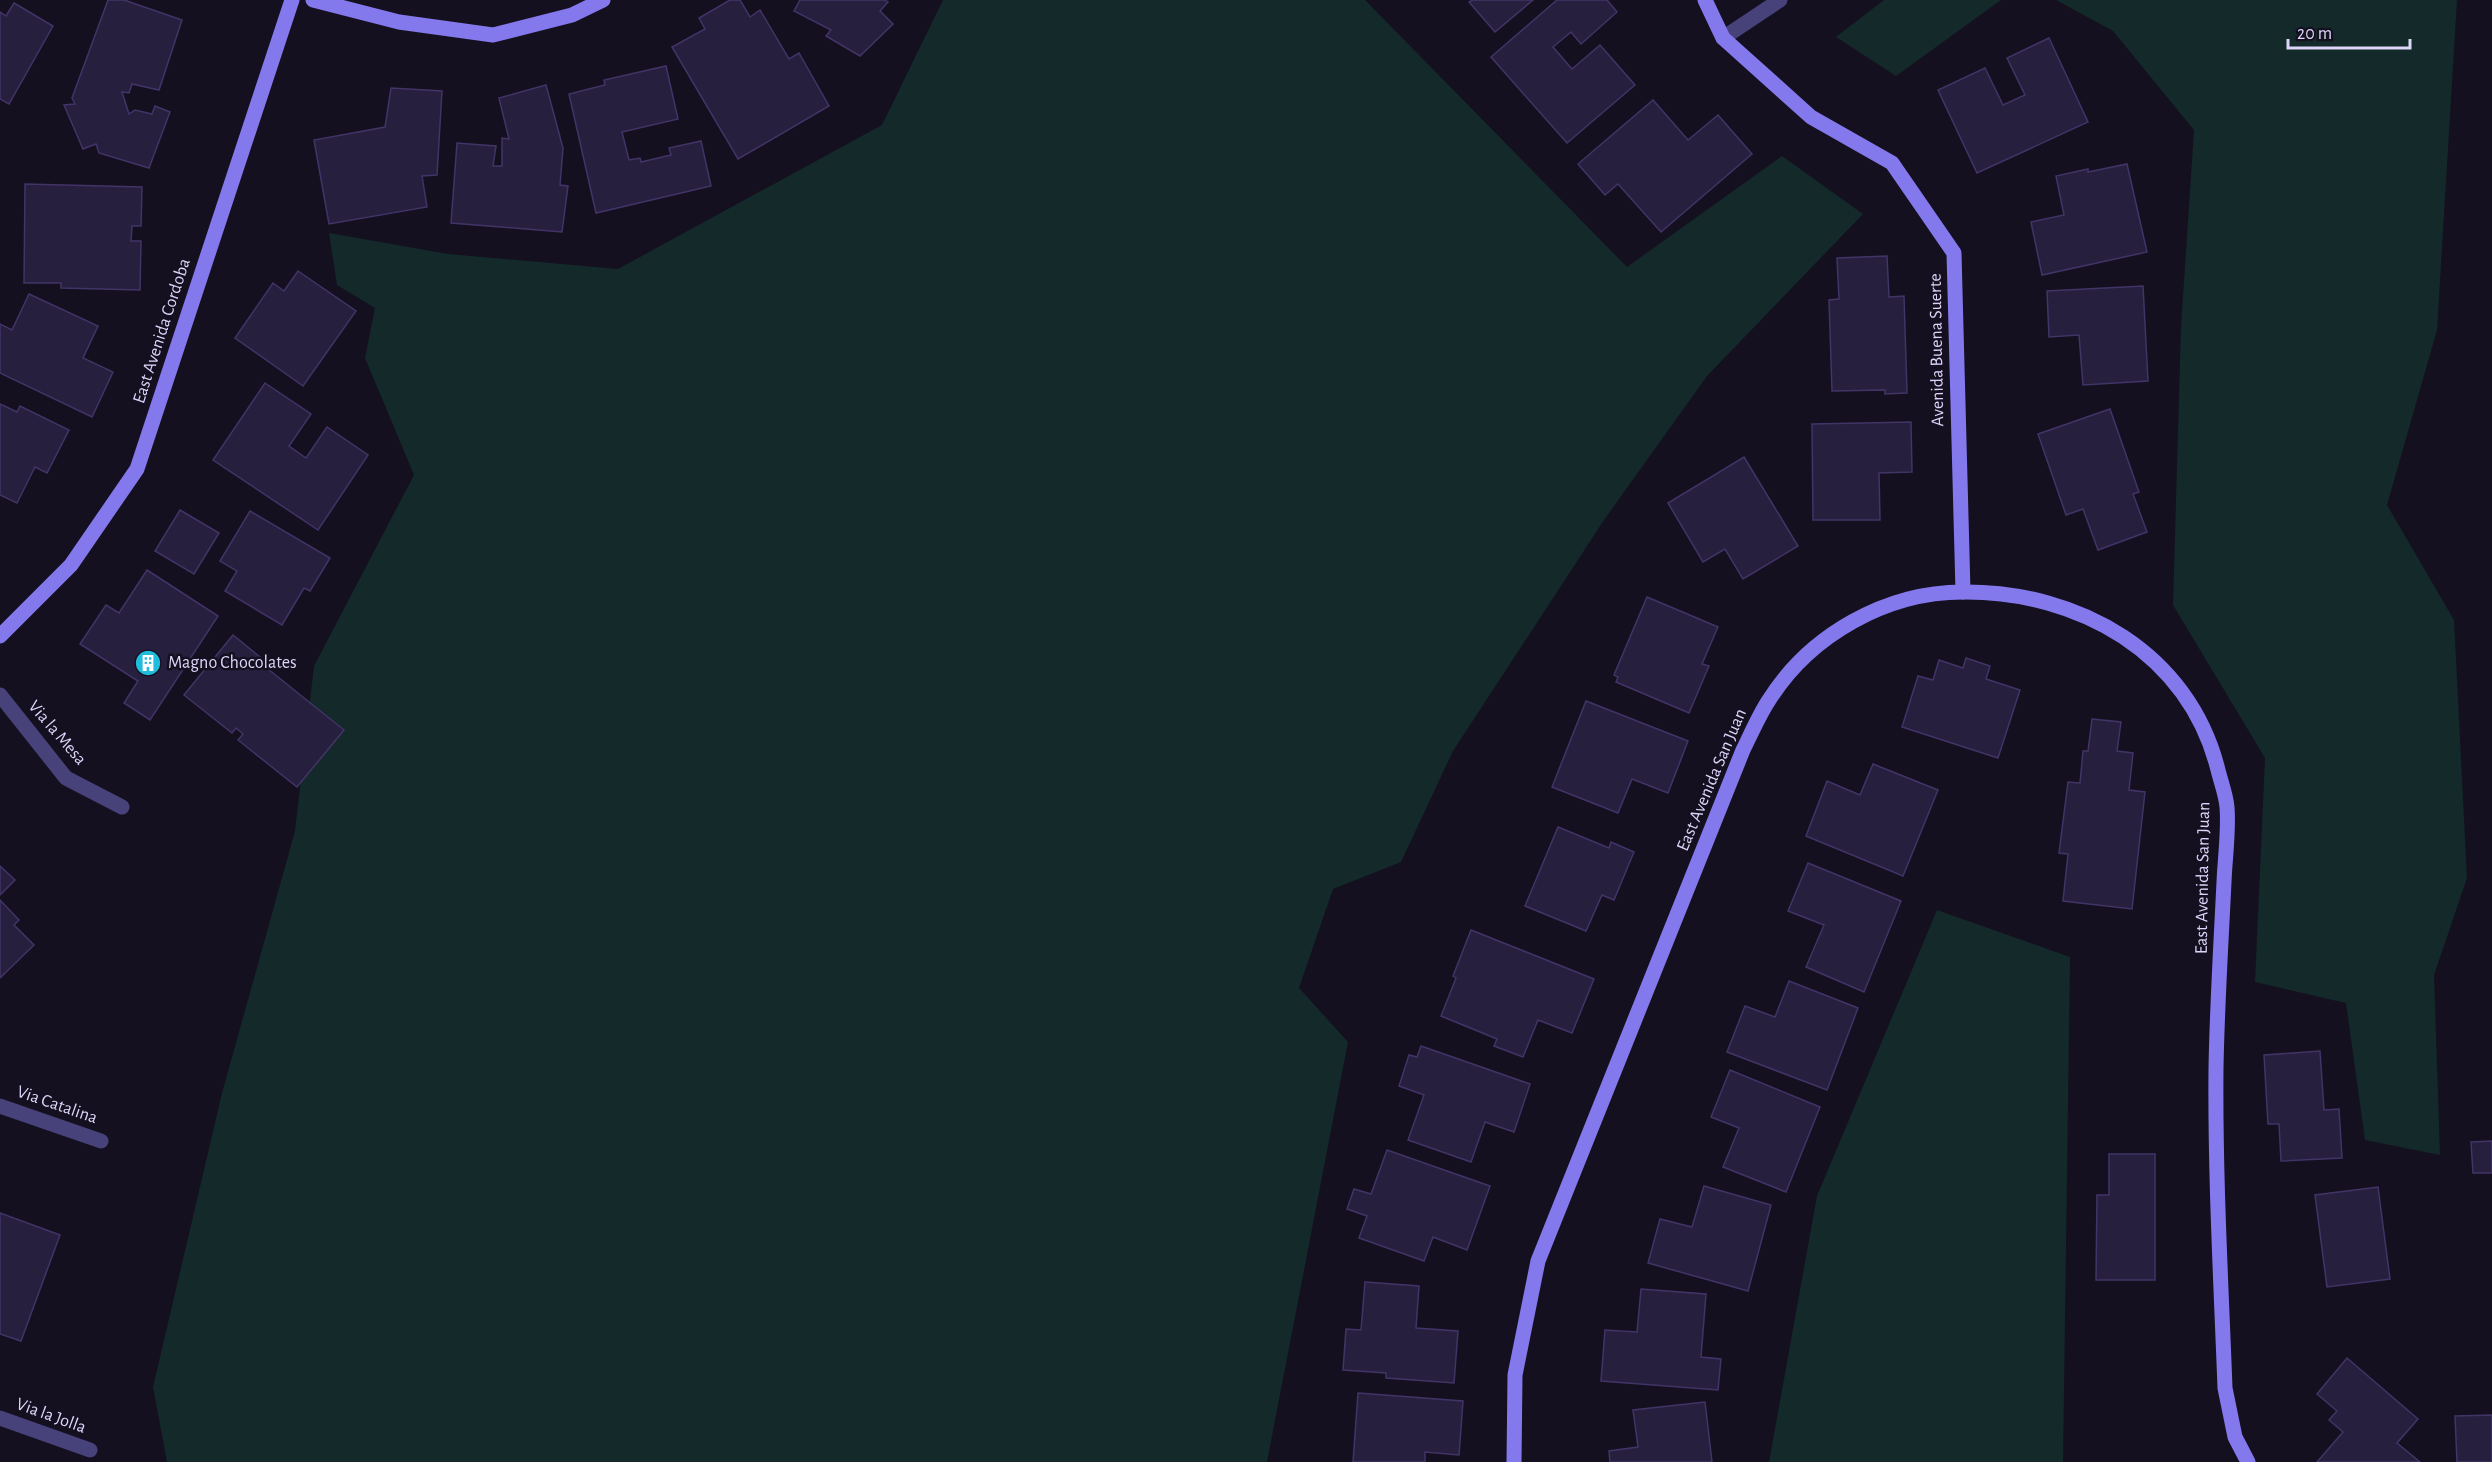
<svg xmlns="http://www.w3.org/2000/svg" width="2492" height="1462" font-family="'Alegreya Sans',sans-serif">
<style>
.grass{fill:#142929}
.building{fill:#271f3e;stroke:#423467;stroke-width:1.5}
.lines{fill:none;stroke-linecap:round;stroke-linejoin:round}
.street{stroke:#474279;stroke-width:15}
.secondary{stroke:#8479ec;stroke-width:15}
.labels{text-anchor:middle;dominant-baseline:central;stroke-width:5;stroke-linejoin:round;paint-order:stroke}
.street-label{font-size:18px;fill:#dcd5f9;stroke:#141020}
.poi-label{font-size:18px;fill:#dcd5f9;stroke:#141020;text-anchor:start}
</style>
<rect width="100%" height="100%" fill="#141020"/>
<g class="grass">
<polygon points="943,0 1365,0 1627,267 1782,156 1863,214 1707,376 1604,520 1453,751 1401,862 1333,889 1299,988 1348,1042 1267,1462 167,1462 153,1387 222,1093 295,831 314,666 414,475 365,358 375,308 337,285 329,233 448,254 618,269 882,125"/>
<polygon points="1884,0 2001,0 1896,76 1836,37"/>
<polygon points="2056,0 2457,0 2437,330 2387,505 2454,620 2467,878 2434,975 2440,1155 2365,1140 2346,1003 2255,982 2265,758 2173,605 2181,327 2194,130 2113,31"/>
<polygon points="1937,910 2070,957 2063,1462 1769,1462 1817,1196"/>
</g>
<g class="building">
<polygon points="108,0 124,0 182,20 159,90 132,84 129,93 122,92 129,114 135,110 152,114 155,106 170,112 149,168 99,153 96,144 83,149 64,105 75,104 72,98"/>
<polygon points="730,0 740,0 750,17 760,10 789,59 799,53 829,106 738,159 672,47 705,29 699,18"/>
<polygon points="800,0 885,0 888,2 880,11 893,24 860,56 826,36 831,30 794,11"/>
<polygon points="1473,0 1533,0 1495,32 1469,2"/>
<polygon points="1557,0 1607,0 1617,12 1581,44 1571,32 1553,47 1572,69 1600,45 1635,85 1567,143 1491,57"/>
<polygon points="14,3 53,26 9,104 0,99 0,12 6,16"/>
<polygon points="2049,38 2088,122 1977,173 1938,90 1985,68 2003,105 2025,95 2007,58"/>
<polygon points="666,66 678,119 622,132 629,160 640,158 641,162 671,155 669,148 701,141 711,186 596,213 569,94 605,85 604,80"/>
<polygon points="546,85 563,148 560,185 568,186 562,232 451,223 457,143 496,146 493,166 502,166 502,138 509,139 499,98"/>
<polygon points="391,88 442,91 437,175 422,176 427,207 329,224 314,140 385,127"/>
<polygon points="1653,100 1688,140 1718,115 1752,154 1661,232 1618,184 1605,195 1578,164"/>
<polygon points="2127,164 2147,252 2042,275 2031,222 2064,215 2056,176 2088,169 2088,172"/>
<polygon points="25,184 142,187 141,226 132,226 131,241 141,241 140,290 61,288 61,283 24,283"/>
<polygon points="1887,256 1889,297 1904,296 1907,393 1885,394 1885,390 1832,391 1829,300 1839,299 1837,258"/>
<polygon points="298,271 356,311 303,386 235,338 273,283 284,291"/>
<polygon points="2143,286 2148,381 2083,385 2079,335 2049,337 2047,291"/>
<polygon points="29,294 98,326 83,358 113,372 92,417 0,373 0,324 12,330"/>
<polygon points="265,383 311,414 289,446 306,458 327,427 368,455 318,530 213,460"/>
<polygon points="0,404 17,412 20,406 69,430 47,473 35,467 17,503 0,495"/>
<polygon points="2110,409 2139,492 2133,494 2147,532 2098,550 2083,509 2066,515 2038,434"/>
<polygon points="1911,422 1912,472 1879,473 1880,520 1813,520 1812,424"/>
<polygon points="1744,457 1798,546 1743,579 1725,549 1703,562 1668,503"/>
<polygon points="180,510 219,533 194,574 155,551"/>
<polygon points="250,511 330,558 310,591 304,588 282,625 225,591 237,571 220,561"/>
<polygon points="147,570 218,616 150,720 124,703 138,681 80,644 106,605 119,613"/>
<polygon points="1647,597 1718,627 1702,664 1709,666 1689,713 1616,682 1618,677 1614,675"/>
<polygon points="233,635 271,666 268,669 344,730 297,787 238,740 243,734 236,728 232,733 184,695"/>
<polygon points="1966,658 1990,666 1986,679 2020,690 1998,758 1902,727 1918,676 1933,680 1939,660 1963,668"/>
<polygon points="1586,701 1688,741 1668,793 1632,779 1618,813 1552,787"/>
<polygon points="2092,719 2121,722 2117,751 2133,753 2129,790 2145,792 2132,909 2063,901 2068,854 2059,853 2068,782 2080,783 2083,751 2088,751"/>
<polygon points="1873,764 1938,790 1903,876 1806,836 1827,781 1860,795"/>
<polygon points="1558,827 1609,848 1611,842 1634,852 1614,900 1602,895 1586,931 1525,906"/>
<polygon points="1808,863 1901,901 1864,992 1806,967 1824,925 1788,911"/>
<polygon points="0,866 15,880 0,895"/>
<polygon points="0,900 19,920 14,925 34,945 0,978"/>
<polygon points="1471,930 1594,979 1572,1033 1538,1020 1523,1057 1494,1046 1497,1039 1441,1016 1456,978 1453,976"/>
<polygon points="1789,981 1858,1008 1827,1090 1727,1052 1745,1006 1775,1017"/>
<polygon points="1421,1046 1530,1084 1514,1132 1485,1122 1471,1162 1408,1140 1424,1095 1399,1086 1409,1055 1417,1057"/>
<polygon points="2320,1051 2324,1110 2339,1109 2342,1158 2281,1161 2279,1124 2268,1124 2264,1055"/>
<polygon points="1730,1070 1820,1107 1786,1192 1723,1167 1739,1128 1711,1117"/>
<polygon points="2492,1141 2492,1173 2473,1173 2471,1142"/>
<polygon points="1387,1150 1490,1186 1467,1250 1433,1237 1424,1261 1359,1238 1367,1216 1347,1209 1354,1189 1371,1194"/>
<polygon points="2109,1154 2155,1154 2155,1280 2096,1280 2097,1195 2109,1195"/>
<polygon points="1704,1186 1771,1205 1748,1291 1648,1263 1660,1219 1692,1227"/>
<polygon points="2378,1187 2390,1279 2327,1287 2315,1195"/>
<polygon points="0,1213 60,1235 21,1341 0,1334"/>
<polygon points="1365,1282 1419,1286 1416,1328 1458,1331 1454,1383 1386,1378 1386,1373 1343,1370 1346,1329 1361,1330"/>
<polygon points="1641,1289 1706,1294 1701,1357 1721,1359 1718,1390 1601,1381 1605,1330 1637,1332"/>
<polygon points="2347,1358 2418,1419 2397,1443 2420,1462 2317,1462 2343,1432 2329,1420 2337,1411 2317,1394"/>
<polygon points="1358,1393 1463,1401 1459,1455 1425,1452 1425,1462 1353,1462"/>
<polygon points="1705,1402 1712,1462 1610,1462 1609,1451 1638,1447 1633,1410"/>
<polygon points="2492,1415 2492,1462 2457,1462 2455,1416"/>
</g>
<g class="lines">
<g class="street">
<polyline points="1723,38 1780,0"/>
<polyline points="0,695 66,778 122,807"/>
<polyline points="0,1106 101,1141"/>
<polyline points="0,1418 90,1450"/>
</g>
<g class="secondary">
<polyline points="313,0 399,22 493,35 572,15 603,0"/>
<polyline points="1705,0 1723,38 1811,117 1892,163 1954,253 1963,592"/>
<polyline points="0,636 71,565 137,469 292,0"/>
<path d="M1514,1462L1515,1375L1538,1261L1743,750C1751,734 1759,715 1769,700C1810,635 1886,592 1963,592C2079,591 2189,653 2218,770C2221,782 2226,795 2227,807C2229,831 2225,857 2224,882C2221,944 2217,1007 2216,1069C2215,1175 2221,1282 2225,1388L2235,1437L2248,1462"/>
</g>
</g>
<defs>
<g id="building-disc" transform="scale(1.35)"><circle r="9.5" fill="#1fbcdb" stroke="#141020"/><path d="M-4-6H4V6H1V3H-1V6H-4ZM-2.5-4.3h1.7v1.8h-1.7ZM.8-4.3h1.7v1.8H.8ZM-2.5-1h1.7V.8h-1.7ZM.8-1h1.7V.8H.8Z" fill="#fff"/></g>
</defs>
<g fill-rule="evenodd">
<use href="#building-disc" x="148" y="663"/>
</g>
<g class="labels">
<g class="street-label">
<text transform="translate(162 331) rotate(-72)">East Avenida Cordoba</text>
<text transform="translate(1937 350) rotate(-91)">Avenida Buena Suerte</text>
<text transform="translate(57 733) rotate(49)">Via la Mesa</text>
<text transform="translate(1712 780) rotate(-67)">East Avenida San Juan</text>
<text transform="translate(2203 878) rotate(-89)">East Avenida San Juan</text>
<text transform="translate(57 1105) rotate(19)">Via Catalina</text>
<text transform="translate(51 1416) rotate(20)">Via la Jolla</text>
</g>
<g class="poi-label">
<text x="168" y="663">Magno Chocolates</text>
</g>
</g>
<path d="M2288 39v9h122v-9" fill="none" stroke="#dcd5f9" stroke-width="3"/>
<text x="2297" y="39" font-size="18" fill="#dcd5f9" stroke="#141020" stroke-width="4.5" paint-order="stroke">20 m</text>
</svg>
